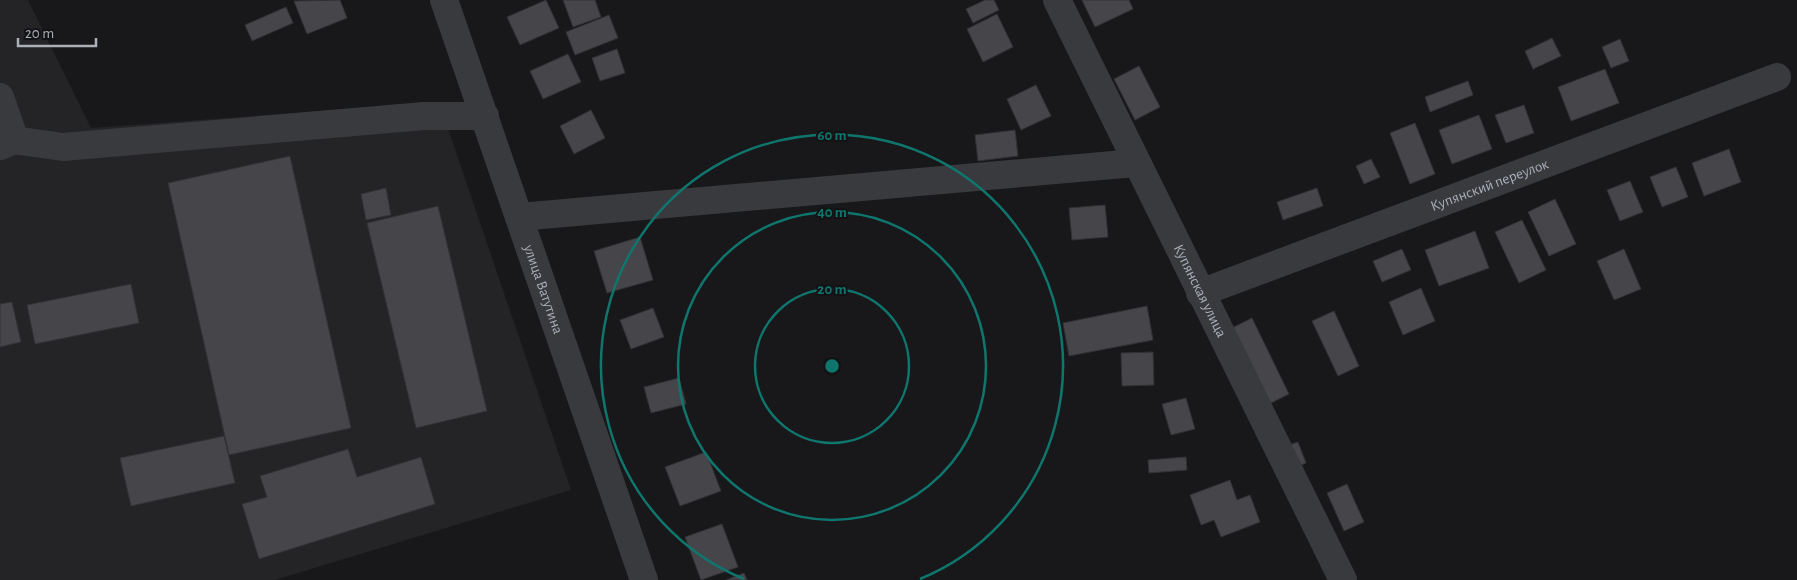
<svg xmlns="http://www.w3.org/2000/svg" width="1797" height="580" font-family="'Alegreya Sans',sans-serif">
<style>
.built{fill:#242427}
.building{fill:#45454a;stroke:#323236}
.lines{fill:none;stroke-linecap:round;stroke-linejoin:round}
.minor{stroke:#393a3e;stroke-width:28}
.ring{fill:none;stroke:#0f766e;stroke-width:2.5}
.labels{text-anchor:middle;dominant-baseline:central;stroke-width:4;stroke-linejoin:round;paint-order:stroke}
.street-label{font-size:15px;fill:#abafb8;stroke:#131315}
.centre{fill:#0f766e;stroke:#131315;stroke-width:2.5}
.ring-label{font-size:15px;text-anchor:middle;font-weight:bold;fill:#0f766e;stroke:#131315;stroke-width:4;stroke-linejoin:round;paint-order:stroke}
</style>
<rect width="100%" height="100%" fill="#18181a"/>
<polygon class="built" points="0,0 28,0 91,128 439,102 571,490 275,580 0,580"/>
<g class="building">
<polygon points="340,0 347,18 307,34 294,1"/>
<polygon points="546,0 559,28 520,45 507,17"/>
<polygon points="563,0 595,0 601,17 573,27"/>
<polygon points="985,0 994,0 999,10 973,23 966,9"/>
<polygon points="1082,0 1129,0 1133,9 1095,27"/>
<polygon points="286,7 293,23 252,41 245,25"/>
<polygon points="997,14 1013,47 983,62 967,29"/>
<polygon points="609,15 618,38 575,55 566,32"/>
<polygon points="1552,38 1561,56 1533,69 1525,51"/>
<polygon points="1620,39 1629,61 1611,68 1602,47"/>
<polygon points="617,49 625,73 600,81 592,58"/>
<polygon points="568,54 581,82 543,99 530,71"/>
<polygon points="1139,66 1160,107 1135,120 1114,79"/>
<polygon points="1605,69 1619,103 1571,121 1558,87"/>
<polygon points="1468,81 1473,95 1430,112 1425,97"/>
<polygon points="1036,85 1051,116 1021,130 1007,99"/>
<polygon points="1524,105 1534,133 1506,143 1495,115"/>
<polygon points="591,110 605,138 574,154 560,126"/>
<polygon points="1479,115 1492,149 1452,164 1439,130"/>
<polygon points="1415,123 1435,174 1410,184 1390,133"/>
<polygon points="1015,130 1018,156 978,161 975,135"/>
<polygon points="1729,149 1741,182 1704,196 1692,163"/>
<polygon points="290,156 351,428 229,455 168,183"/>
<polygon points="1371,159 1380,177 1364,184 1356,166"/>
<polygon points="1676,167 1688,197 1662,207 1650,177"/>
<polygon points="1630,181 1643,212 1620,221 1607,190"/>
<polygon points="386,188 391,215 366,220 361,194"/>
<polygon points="1317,188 1323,206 1283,220 1277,202"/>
<polygon points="1555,199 1576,244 1549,256 1528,212"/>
<polygon points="1105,205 1108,237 1072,240 1069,208"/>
<polygon points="438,206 487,411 416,428 367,223"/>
<polygon points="1522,220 1546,270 1519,283 1495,232"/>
<polygon points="1475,231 1489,268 1439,286 1425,250"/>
<polygon points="640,237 653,280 607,293 594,251"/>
<polygon points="1402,249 1411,270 1382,282 1373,261"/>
<polygon points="1624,249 1641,289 1614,300 1597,261"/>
<polygon points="131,284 139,323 35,344 27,305"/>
<polygon points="1421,288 1435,321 1403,335 1389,302"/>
<polygon points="12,302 21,342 0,347 0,304"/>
<polygon points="1147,306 1153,340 1069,356 1063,323"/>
<polygon points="653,308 664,337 631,349 620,320"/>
<polygon points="1334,311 1359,366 1338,376 1312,321"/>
<polygon points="1252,318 1289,394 1261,408 1224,332"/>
<polygon points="1153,352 1154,385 1122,386 1121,353"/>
<polygon points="679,378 686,404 651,413 644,387"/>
<polygon points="1186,398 1195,429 1171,435 1162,404"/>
<polygon points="224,436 235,483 131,506 120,458"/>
<polygon points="1298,442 1306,463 1291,469 1283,447"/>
<polygon points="348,449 357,477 421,457 435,504 259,559 242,504 267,497 260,476"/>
<polygon points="706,452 721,491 680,506 665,467"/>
<polygon points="1186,457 1187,470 1149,473 1148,460"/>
<polygon points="1230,480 1237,500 1250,495 1260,522 1221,537 1214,520 1201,525 1190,495"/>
<polygon points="1347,484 1364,522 1344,531 1327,493"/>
<polygon points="722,524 738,567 701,580 685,537"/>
<polygon points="744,573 747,580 726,580"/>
</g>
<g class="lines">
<g class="minor">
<path id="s1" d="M444,0L644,580"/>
<path id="s2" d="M1057,0L1343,580"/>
<polyline points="0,97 15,140 1,146"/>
<polyline points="0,138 63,147 424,116 485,116"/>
<polyline points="519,217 1136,163"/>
<path id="s3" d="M1200,293L1777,77"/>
</g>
</g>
<g class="ring">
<circle cx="832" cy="366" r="77"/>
<circle cx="832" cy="366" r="154"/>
<path d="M744 579A231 231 0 1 1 920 579"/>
</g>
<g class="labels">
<g class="street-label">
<text stroke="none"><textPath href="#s3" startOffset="309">Купянский переулок</textPath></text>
<text stroke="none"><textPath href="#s1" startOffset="306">улица Ватутина</textPath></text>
<text stroke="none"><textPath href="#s2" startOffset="324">Купянская улица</textPath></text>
</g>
</g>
<circle cx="832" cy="366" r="8" class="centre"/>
<g class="ring-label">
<text x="832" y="140">60 m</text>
<text x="832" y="217">40 m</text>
<text x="832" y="294">20 m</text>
</g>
<path d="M18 38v8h78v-8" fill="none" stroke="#abafb8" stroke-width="2.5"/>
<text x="25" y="38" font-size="15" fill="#abafb8" stroke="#131315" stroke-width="4" paint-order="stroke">20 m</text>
</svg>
